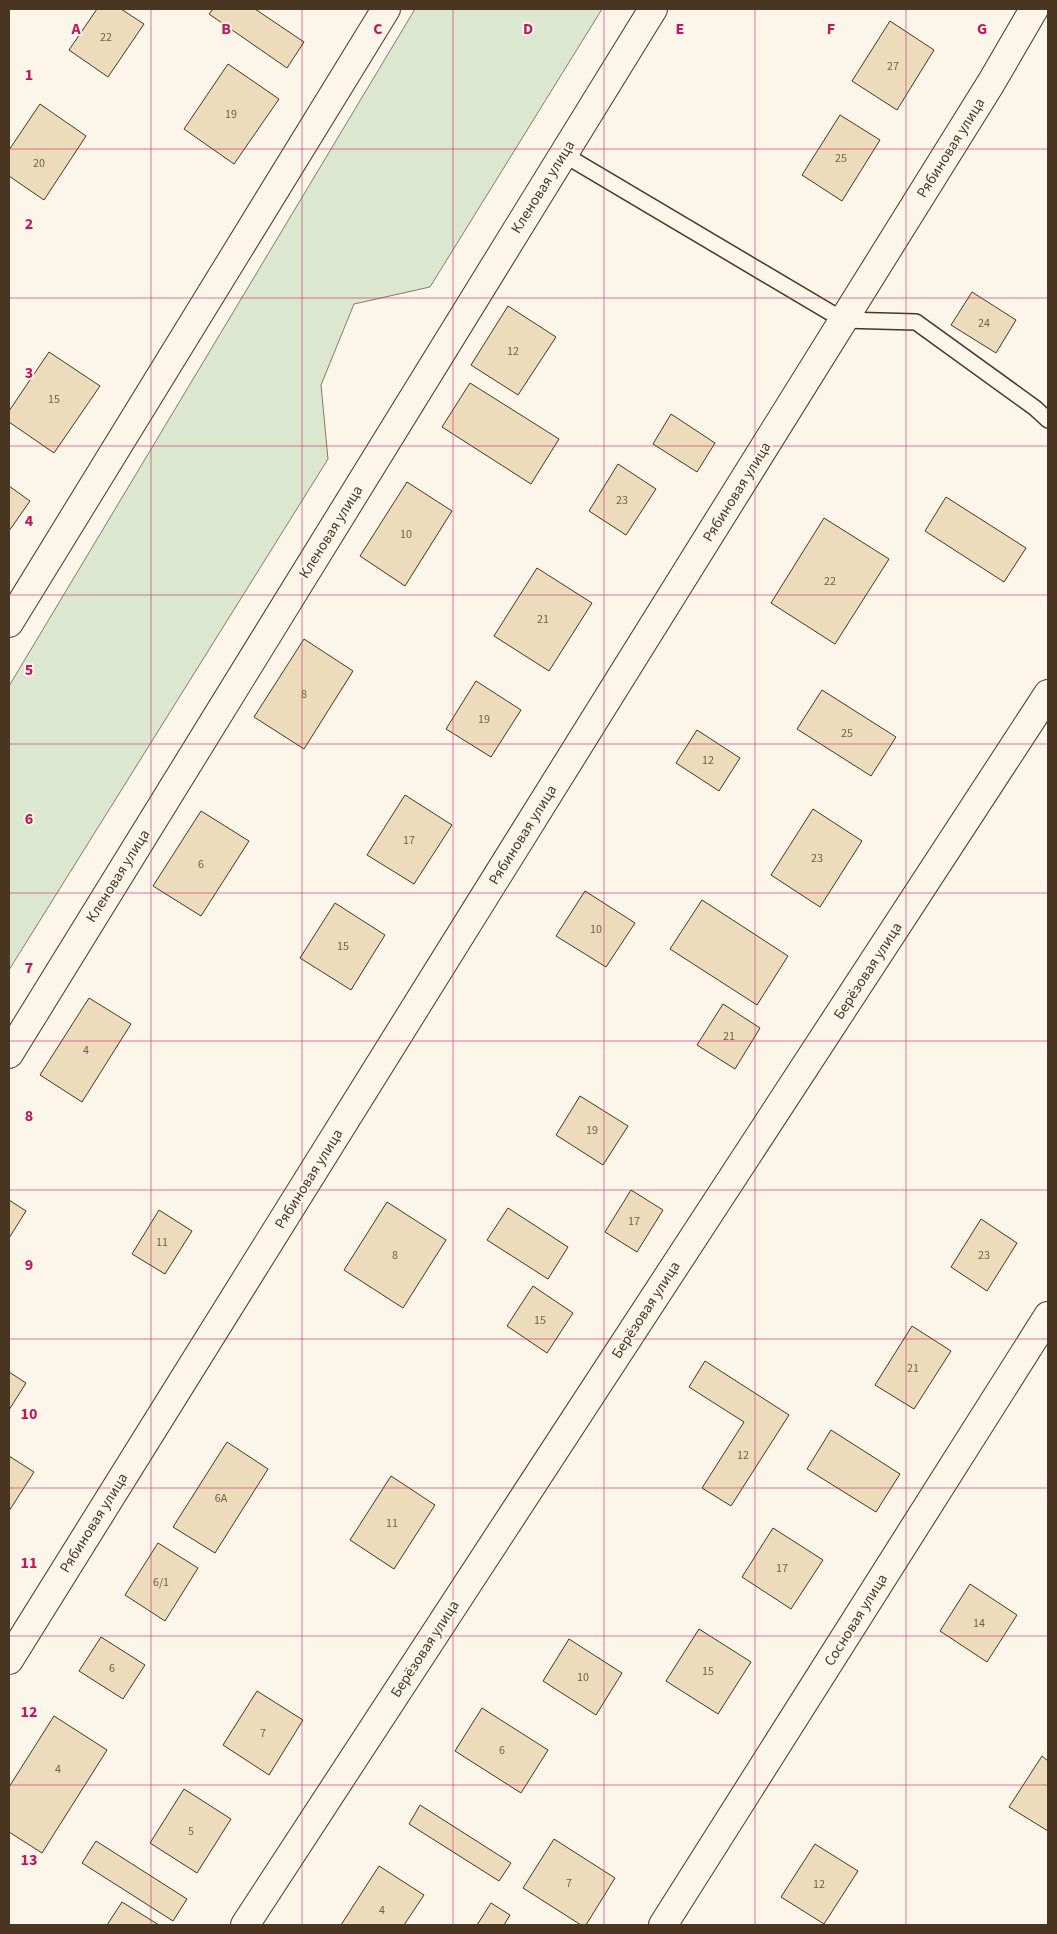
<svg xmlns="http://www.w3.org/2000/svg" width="1057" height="1934" font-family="'Source Sans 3',sans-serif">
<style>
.green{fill:#dce7d0;stroke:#887966}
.building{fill:#ecdcbc;stroke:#4a3520}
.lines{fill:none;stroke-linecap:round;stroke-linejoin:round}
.service-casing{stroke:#4a3520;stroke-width:18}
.minor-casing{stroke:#4a3520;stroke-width:30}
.service{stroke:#fbf6e9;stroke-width:15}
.minor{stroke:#fbf6e9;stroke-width:28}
.grid{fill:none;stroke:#c2185b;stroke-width:1;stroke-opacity:0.55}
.labels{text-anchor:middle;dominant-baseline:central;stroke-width:4;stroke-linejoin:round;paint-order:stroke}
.number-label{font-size:12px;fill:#725f47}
.street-label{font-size:15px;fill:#4a3520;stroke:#fbf6e9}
.grid-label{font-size:16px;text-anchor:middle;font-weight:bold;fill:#c2185b;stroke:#fbf6e9;stroke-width:4;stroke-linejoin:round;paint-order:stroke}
</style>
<rect width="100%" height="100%" fill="#fbf6e9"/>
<polygon class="green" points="415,9 602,9 430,287 354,304 321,385 328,459 9,970 9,686"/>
<g class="building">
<polygon points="97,9 121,9 144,24 108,77 69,50"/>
<polygon points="213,9 255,9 304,42 287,68 209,14"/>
<polygon points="890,21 934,50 897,110 852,81"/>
<polygon points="228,64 279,99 234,164 184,129"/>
<polygon points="40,104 86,136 44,200 9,176 9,150"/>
<polygon points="840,115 880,140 842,201 802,175"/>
<polygon points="972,292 1016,320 996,353 951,325"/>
<polygon points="508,306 556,337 518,395 471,365"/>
<polygon points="49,352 100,386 54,453 9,422 9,411"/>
<polygon points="470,383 559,439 531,484 442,427"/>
<polygon points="671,414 715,443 697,472 653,444"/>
<polygon points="618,464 656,489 626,535 589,511"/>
<polygon points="407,482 452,511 405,586 360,556"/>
<polygon points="9,486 30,501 9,531"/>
<polygon points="946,497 1026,548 1004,582 925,531"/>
<polygon points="824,518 889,559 835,644 771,603"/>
<polygon points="537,568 592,603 549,671 494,636"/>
<polygon points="304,639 353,671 304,749 254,717"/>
<polygon points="476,681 521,710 491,757 446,729"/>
<polygon points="822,690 896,737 871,776 797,729"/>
<polygon points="697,730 740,758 719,791 676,763"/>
<polygon points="405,795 452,825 414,884 367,855"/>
<polygon points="813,809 862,841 820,907 771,875"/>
<polygon points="201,811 249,841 201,916 153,886"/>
<polygon points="585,891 635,923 606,967 556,936"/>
<polygon points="702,900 788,956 757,1005 670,949"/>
<polygon points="335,903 385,935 351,990 300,958"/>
<polygon points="89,998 131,1024 82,1102 40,1075"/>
<polygon points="723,1004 760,1028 735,1069 697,1045"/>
<polygon points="580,1096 628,1126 603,1165 556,1135"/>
<polygon points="631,1190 663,1210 637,1252 605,1232"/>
<polygon points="9,1200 26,1211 9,1238"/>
<polygon points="387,1202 446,1240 403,1308 344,1270"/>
<polygon points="508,1208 568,1247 548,1279 487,1240"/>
<polygon points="159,1210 192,1231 165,1274 132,1254"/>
<polygon points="981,1219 1017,1243 987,1291 951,1267"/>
<polygon points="533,1286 573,1313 547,1353 507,1326"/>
<polygon points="912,1326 951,1351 914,1409 875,1385"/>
<polygon points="705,1361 789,1415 731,1506 702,1488 744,1422 689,1387"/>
<polygon points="9,1372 26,1383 9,1410"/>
<polygon points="831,1430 900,1474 876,1512 807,1469"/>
<polygon points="227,1442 268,1469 215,1553 173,1527"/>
<polygon points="9,1456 34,1472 9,1511"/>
<polygon points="391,1476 435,1505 394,1569 350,1540"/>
<polygon points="773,1528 823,1560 791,1609 742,1577"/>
<polygon points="158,1543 198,1568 165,1621 125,1595"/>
<polygon points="970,1584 1017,1615 987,1662 940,1631"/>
<polygon points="699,1629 751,1662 718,1714 666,1681"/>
<polygon points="101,1637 145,1665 123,1699 79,1671"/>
<polygon points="569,1639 622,1673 596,1715 543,1681"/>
<polygon points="257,1691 303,1720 269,1775 223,1745"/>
<polygon points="482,1708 548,1750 521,1793 455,1751"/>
<polygon points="54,1716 107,1750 42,1853 9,1832 9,1787"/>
<polygon points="1042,1756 1048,1761 1048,1831 1009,1807"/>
<polygon points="184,1789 231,1819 197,1873 150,1843"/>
<polygon points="420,1805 511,1863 499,1881 409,1824"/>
<polygon points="554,1839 615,1878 586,1925 581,1925 523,1888"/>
<polygon points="96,1841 187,1899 173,1921 82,1863"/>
<polygon points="815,1844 858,1871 824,1924 781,1897"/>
<polygon points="379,1866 424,1895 404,1925 341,1925"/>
<polygon points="122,1902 159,1925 107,1925"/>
<polygon points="491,1903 510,1915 504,1925 477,1925"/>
</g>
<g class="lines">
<g class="service-casing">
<polyline id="service" points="563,154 843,320 916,322 1035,408 1048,420"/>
</g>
<g class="minor-casing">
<g id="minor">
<polyline points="9,623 386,9"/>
<polyline points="9,1054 653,9"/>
<polyline points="9,1660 991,83 1034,9"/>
<polyline points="245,1925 1048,694"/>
<polyline points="663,1925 1048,1316"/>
</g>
</g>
<use href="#service" class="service"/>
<use href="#minor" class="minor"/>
</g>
<path class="grid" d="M151,9V1925M302,9V1925M453,9V1925M604,9V1925M755,9V1925M906,9V1925M9,149H1048M9,298H1048M9,446H1048M9,595H1048M9,744H1048M9,893H1048M9,1041H1048M9,1190H1048M9,1339H1048M9,1488H1048M9,1636H1048M9,1785H1048"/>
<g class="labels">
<g class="number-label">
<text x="106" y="37">22</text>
<text x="893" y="66">27</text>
<text x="231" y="114">19</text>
<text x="841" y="158">25</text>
<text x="39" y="163">20</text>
<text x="984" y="323">24</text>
<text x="513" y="351">12</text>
<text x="54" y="399">15</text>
<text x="622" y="500">23</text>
<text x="406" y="534">10</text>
<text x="830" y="581">22</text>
<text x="543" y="619">21</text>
<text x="304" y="694">8</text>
<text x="484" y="719">19</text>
<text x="847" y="733">25</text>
<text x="708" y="760">12</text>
<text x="409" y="840">17</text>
<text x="817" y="858">23</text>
<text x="201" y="864">6</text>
<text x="596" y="929">10</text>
<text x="343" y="946">15</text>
<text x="729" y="1036">21</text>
<text x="86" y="1050">4</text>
<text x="592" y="1130">19</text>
<text x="634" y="1221">17</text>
<text x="162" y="1242">11</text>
<text x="395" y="1255">8</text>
<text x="984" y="1255">23</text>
<text x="540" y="1320">15</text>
<text x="913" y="1368">21</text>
<text x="743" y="1455">12</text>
<text x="221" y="1498">6А</text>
<text x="392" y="1523">11</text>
<text x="782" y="1568">17</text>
<text x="161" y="1582">6/1</text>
<text x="979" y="1623">14</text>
<text x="112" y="1668">6</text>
<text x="708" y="1671">15</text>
<text x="583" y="1677">10</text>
<text x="263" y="1733">7</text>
<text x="502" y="1750">6</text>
<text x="58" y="1769">4</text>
<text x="191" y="1831">5</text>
<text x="569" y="1883">7</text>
<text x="819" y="1884">12</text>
<text x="382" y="1910">4</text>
</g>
<g class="street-label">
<text transform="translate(951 148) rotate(-58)">Рябиновая улица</text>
<text transform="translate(543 187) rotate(-58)">Кленовая улица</text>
<text transform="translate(737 492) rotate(-58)">Рябиновая улица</text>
<text transform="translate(331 532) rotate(-58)">Кленовая улица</text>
<text transform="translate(523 835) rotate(-58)">Рябиновая улица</text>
<text transform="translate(118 876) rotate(-58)">Кленовая улица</text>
<text transform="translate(868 971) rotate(-57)">Берёзовая улица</text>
<text transform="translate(309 1179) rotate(-58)">Рябиновая улица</text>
<text transform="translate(646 1310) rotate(-57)">Берёзовая улица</text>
<text transform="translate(94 1523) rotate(-58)">Рябиновая улица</text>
<text transform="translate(856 1620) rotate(-58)">Сосновая улица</text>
<text transform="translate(425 1649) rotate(-57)">Берёзовая улица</text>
</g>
</g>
<g class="grid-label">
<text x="76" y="34">A</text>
<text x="226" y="34">B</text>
<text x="378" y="34">C</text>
<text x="528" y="34">D</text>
<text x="680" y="34">E</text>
<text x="831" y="34">F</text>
<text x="982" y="34">G</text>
<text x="29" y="80">1</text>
<text x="29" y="229">2</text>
<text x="29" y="378">3</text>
<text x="29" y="526">4</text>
<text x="29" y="675">5</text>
<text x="29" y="824">6</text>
<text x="29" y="973">7</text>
<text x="29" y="1121">8</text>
<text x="29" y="1270">9</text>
<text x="29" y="1419">10</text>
<text x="29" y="1568">11</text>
<text x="29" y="1717">12</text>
<text x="29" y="1865">13</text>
</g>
<rect width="1057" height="1934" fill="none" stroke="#4a3520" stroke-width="20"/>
</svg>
